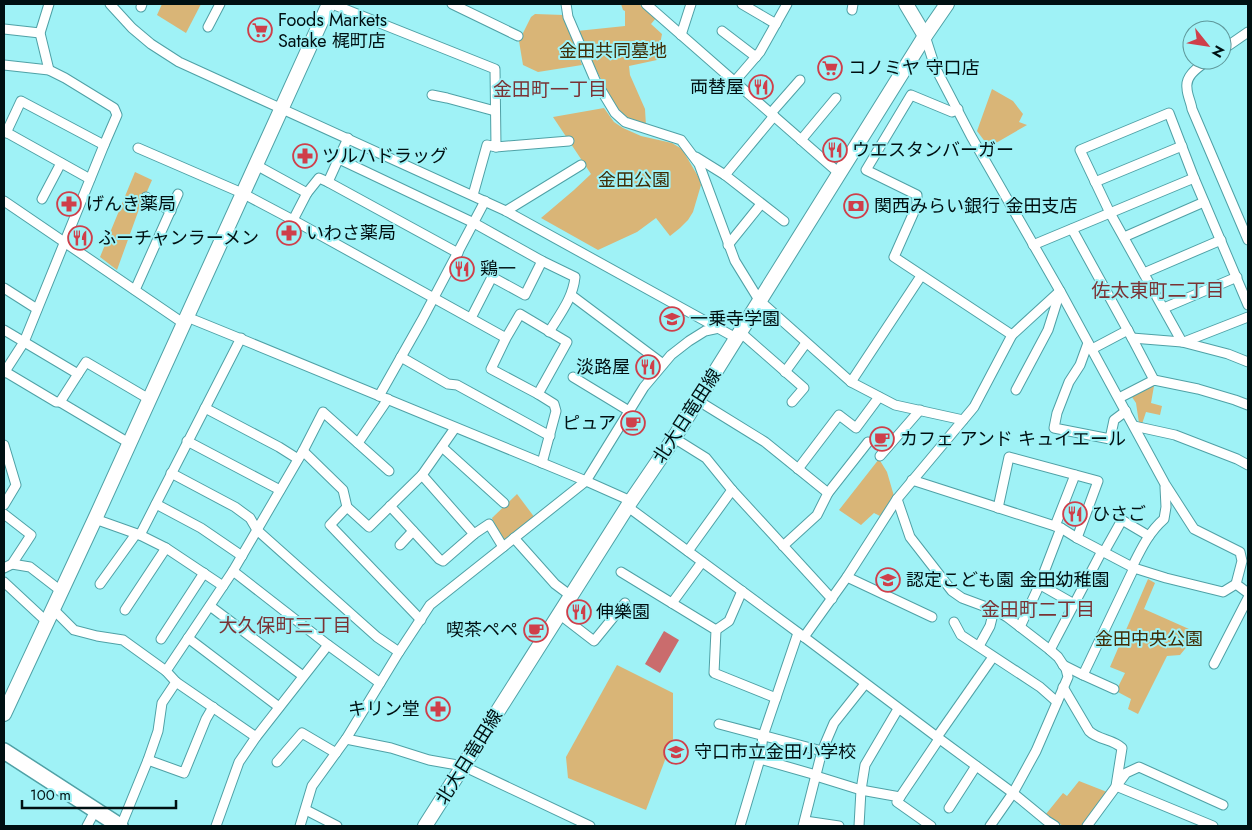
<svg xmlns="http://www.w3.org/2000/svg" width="1252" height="830" font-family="Jost,'Noto Sans JP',sans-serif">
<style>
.green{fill:#d9b577}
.water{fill:#ca6c6d}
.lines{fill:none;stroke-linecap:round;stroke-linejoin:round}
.street-casing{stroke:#4fa1a6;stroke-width:11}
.secondary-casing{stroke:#4fa1a6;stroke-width:16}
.primary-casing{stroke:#4fa1a6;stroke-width:18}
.street{stroke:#fff;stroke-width:9}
.secondary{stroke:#fff;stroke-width:14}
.primary{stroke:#fff;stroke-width:15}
.labels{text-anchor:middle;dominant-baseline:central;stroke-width:4;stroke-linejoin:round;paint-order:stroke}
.poi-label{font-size:18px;fill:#001012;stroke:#9ff2f6;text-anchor:start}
.park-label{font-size:18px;fill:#3f2b04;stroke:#9ff2f6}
.street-label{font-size:18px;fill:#001012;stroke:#9ff2f6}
.neighbourhood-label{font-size:19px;fill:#7a3335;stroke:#9ff2f6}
</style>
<rect width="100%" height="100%" fill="#9ff2f6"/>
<g class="green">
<polygon points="162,4 201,4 186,33 157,15"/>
<polygon points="621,4 639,4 656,18 651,24 662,34 657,60 629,66 630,75 645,109 646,126 631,121 620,115 594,66 577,31 625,26 625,11 623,10"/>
<polygon points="535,14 564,15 582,65 538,72 523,65 519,41 531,17"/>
<polygon points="992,89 1013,101 1023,114 1019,122 1027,125 989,147 977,131"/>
<polygon points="604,108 614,122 623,128 641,136 672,143 682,149 699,178 701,185 693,212 688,220 680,228 670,236 656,218 637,232 598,250 541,218 574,190 591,174 553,117"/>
<polygon points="135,172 152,180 138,212 117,270 100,257"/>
<polygon points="1152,383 1154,386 1151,403 1162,406 1160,415 1146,412 1142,424 1139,423 1136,403 1132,397 1129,396"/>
<polygon points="879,459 887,472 894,496 880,516 874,513 861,525 839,510"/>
<polygon points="517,494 535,518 505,541 502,541 492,518"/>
<polygon points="1148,579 1155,583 1144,609 1198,633 1180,655 1167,656 1138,714 1128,709 1131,699 1116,691 1125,673 1110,667"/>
<polygon points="617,665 673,693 673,739 646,810 568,778 566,757"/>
<polygon points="1079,781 1107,792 1104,800 1082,826 1063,826 1046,814 1063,793 1067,796"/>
</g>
<polygon class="water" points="664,631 679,640 660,673 645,664"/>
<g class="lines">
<g class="street-casing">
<g id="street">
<polyline points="110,4 132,28 151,44 179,62 506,211 736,338"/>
<polyline points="332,4 495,69 496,147 487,145 473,195"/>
<polyline points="452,4 518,36"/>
<polyline points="566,4 568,17 595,80 615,113 625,122 681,140 699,164 735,261 759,300 851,382 895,405 963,420"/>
<polyline points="646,4 840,174"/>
<polyline points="742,4 776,24"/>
<polyline points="141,7 142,4"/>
<polyline points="852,10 853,4"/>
<polyline points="208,27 220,4"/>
<polyline points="4,29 40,33"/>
<polyline points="722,31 756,57"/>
<polyline points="681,35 691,4"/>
<polyline points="925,36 935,67 971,136 1060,291 1165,484 1194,529 1240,552 1242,561 1236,584 1248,593"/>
<polyline points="1222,50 1248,32"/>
<path d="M1208,60C1199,67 1185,75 1187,88C1187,95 1191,102 1192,109L1248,240"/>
<polyline points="4,65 49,70 65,78 114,108 117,115 104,145 24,342 4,373"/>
<polyline points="49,70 40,33 49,4"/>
<polyline points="735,81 760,52 787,4"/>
<polyline points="432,95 447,98 495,111"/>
<polyline points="958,109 952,112 911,95 866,170 917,195 917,205 894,257 1012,335"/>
<polyline points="771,113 800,80"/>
<polyline points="4,131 90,179"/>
<polyline points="6,133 21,101 104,145"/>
<polyline points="801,140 836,98"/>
<polyline points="496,147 569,141"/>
<polyline points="138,148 242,193 293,220"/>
<polyline points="696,157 725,175 784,221"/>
<path d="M339,159L474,223L542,261L575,277C573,298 560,314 549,332"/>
<polyline points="256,165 307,193 319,178 328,182 458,253"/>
<polyline points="725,175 774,116"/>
<polyline points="328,182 348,138"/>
<polyline points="1095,182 1182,146"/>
<polyline points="307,193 293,220 506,338 491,369 538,394 567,342 520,314 506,338"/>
<polyline points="146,197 171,211"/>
<polyline points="42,199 61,163"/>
<polyline points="4,201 183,323"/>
<polyline points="506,211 581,165"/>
<polyline points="1072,229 1132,338 1154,380"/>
<polyline points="1124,237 1204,202"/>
<polyline points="728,245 761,204"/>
<polyline points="1033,245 1194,178"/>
<polyline points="1144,273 1221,240"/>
<polyline points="4,288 37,309"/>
<polyline points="135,290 178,194"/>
<polyline points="571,295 663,364"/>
<polyline points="1164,308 1237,277"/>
<polyline points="187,317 246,341 586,481 631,501"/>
<polyline points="471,318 492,277 525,295 542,261"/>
<polyline points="4,330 78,374 86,362 149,399"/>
<polyline points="740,332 804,388 792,402"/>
<polyline points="1132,338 1182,342 1228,354 1248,362"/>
<polyline points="1182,342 1110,213 1080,150 1169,113 1194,178 1248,305"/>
<polyline points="1184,342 1248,317"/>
<polyline points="1088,343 1080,365 1069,382 1057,413 1054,428 1110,439 1114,420 1126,411"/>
<polyline points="1092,349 1128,330"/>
<polyline points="401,357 448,384 457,385 550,436"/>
<polyline points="4,371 56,402 60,402 129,443"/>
<polyline points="785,372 806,343"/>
<polyline points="573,377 629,411"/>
<polyline points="851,382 921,276"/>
<polyline points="1016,390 1048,330 1060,292"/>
<polyline points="538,394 554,404 556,411 542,463"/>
<polyline points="379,396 422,320 485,201"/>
<polyline points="1119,398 1154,380 1198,389 1235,400 1248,405"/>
<polyline points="697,400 765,442 828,493"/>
<polyline points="60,402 78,374"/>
<polyline points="205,408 279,447 298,459"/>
<polyline points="1134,426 1175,435 1237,459 1248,465"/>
<polyline points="674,438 706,458 732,490 832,599"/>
<polyline points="187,441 280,490"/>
<polyline points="358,443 388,399"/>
<polyline points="4,445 16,485 4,505"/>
<polyline points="442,447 504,503"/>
<polyline points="303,451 343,490 347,507 330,525 421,620"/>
<polyline points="880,456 920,410"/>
<polyline points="798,469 839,415 856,428 879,397"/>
<polyline points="171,473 235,507 250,518 257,530 377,637 399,652"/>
<polyline points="422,475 474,534"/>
<polyline points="912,480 1061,528 1077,538 1134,568 1166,578 1223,592 1236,584"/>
<polyline points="897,499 910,537 952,591 962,598 997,611 1007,617 1050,650 1058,657 1066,669 1068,677 1036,751 1013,793 990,826"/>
<polyline points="156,504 201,528 242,556"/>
<polyline points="390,506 439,559 443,561 474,534 489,524 503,547"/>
<polyline points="347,507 369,527 422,475 455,428"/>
<polyline points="628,507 804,637 937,737 1013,793 1047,821 1055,826"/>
<polyline points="998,508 1009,457 1098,481 1077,538"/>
<polyline points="4,514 31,535 12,564 4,568"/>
<polyline points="95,519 140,535 166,548 223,586"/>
<polyline points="1055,526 1075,475"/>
<polyline points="140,535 241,338"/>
<polyline points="514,538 555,584 571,596"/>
<polyline points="400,545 413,531"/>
<polyline points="783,546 817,515 828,493 868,442"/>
<polyline points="688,551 732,490"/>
<polyline points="1104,552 1122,520 1149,536"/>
<polyline points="12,564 30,567 61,591"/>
<path d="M1132,567C1141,549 1149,532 1164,519L1166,507L1165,487"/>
<polyline points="233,571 328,645 380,683"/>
<polyline points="621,572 716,630 714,673 776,698"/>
<polyline points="847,577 932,617"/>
<polyline points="4,582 47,622"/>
<polyline points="100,584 136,534"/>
<polyline points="1039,584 1074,604"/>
<polyline points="672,603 702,562"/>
<polyline points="210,606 303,676"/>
<polyline points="53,609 74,630 97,636 123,640 166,671"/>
<polyline points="125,610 166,548"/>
<polyline points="559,614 594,641 625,603"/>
<polyline points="954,622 961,635 1040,687 1057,702"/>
<polyline points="1020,627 1038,588 1061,528"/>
<polyline points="716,630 729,621 742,591"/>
<polyline points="804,637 847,577 897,499 974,407 1012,335 1060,291"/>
<polyline points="188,638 279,707"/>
<polyline points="161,639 204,573"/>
<polyline points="979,646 990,626 994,610"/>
<polyline points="1050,650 1102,551"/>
<polyline points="1214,664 1248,598"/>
<polyline points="1063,665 1083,675 1114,689"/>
<polyline points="1083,675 1134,568"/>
<polyline points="176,682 256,737"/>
<path d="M1063,687L1089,731C1098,740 1113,739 1122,748L1116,786L1213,826"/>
<polyline points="719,724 822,751"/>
<polyline points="937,737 993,657"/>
<polyline points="346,739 391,748 429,760 463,766 590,826"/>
<polyline points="760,759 816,775"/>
<polyline points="148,760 184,773 206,719 213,707"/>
<polyline points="277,762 302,733 336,753"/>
<polyline points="816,776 861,790 900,797 939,739"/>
<polyline points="900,797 897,802 931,826"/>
<polyline points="949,808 976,766"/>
<polyline points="306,810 337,826"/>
<polyline points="805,821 839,826"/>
<polyline points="87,826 95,811"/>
<polyline points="121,826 148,760 158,731 162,703 176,682 166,671 233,571 303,451 323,412 389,471"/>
<polyline points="216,826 239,762 256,737 328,645"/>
<polyline points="300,826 312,786 346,739 399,652 430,605 586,481 644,387 671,355 689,341 705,331 719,328"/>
<polyline points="740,826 760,759 763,736 798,633"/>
<polyline points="803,826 822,751 834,723 865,684"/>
<polyline points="859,826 861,790 865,765 898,709"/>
<polyline points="1087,826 1126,773 1139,767 1223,805"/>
</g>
</g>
<g class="secondary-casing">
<g id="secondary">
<polyline points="906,4 925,36"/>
<polyline points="4,714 95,519 329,4"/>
<polyline points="425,826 631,501 674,438 925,36 947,4"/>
</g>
</g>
<g class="primary-casing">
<polyline id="primary" points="4,751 120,826"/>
</g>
<use href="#street" class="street"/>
<use href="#secondary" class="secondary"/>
<use href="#primary" class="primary"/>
</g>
<defs>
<g id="supermarket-ring" transform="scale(1.25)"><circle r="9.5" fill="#9ff2f6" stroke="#cf3f4a" stroke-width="1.5"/><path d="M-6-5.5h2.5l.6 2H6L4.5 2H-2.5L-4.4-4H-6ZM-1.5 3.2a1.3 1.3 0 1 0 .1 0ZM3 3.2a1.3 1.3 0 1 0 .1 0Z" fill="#cf3f4a"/></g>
<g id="restaurant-ring" transform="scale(1.25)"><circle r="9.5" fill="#9ff2f6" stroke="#cf3f4a" stroke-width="1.5"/><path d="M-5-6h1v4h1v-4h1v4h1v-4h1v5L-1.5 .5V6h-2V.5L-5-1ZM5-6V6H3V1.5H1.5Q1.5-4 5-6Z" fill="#cf3f4a"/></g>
<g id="pharmacy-ring" transform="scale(1.25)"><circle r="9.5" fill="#9ff2f6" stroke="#cf3f4a" stroke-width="1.5"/><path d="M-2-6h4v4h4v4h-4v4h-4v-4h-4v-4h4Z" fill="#cf3f4a"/></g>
<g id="bank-ring" transform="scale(1.25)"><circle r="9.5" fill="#9ff2f6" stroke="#cf3f4a" stroke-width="1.5"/><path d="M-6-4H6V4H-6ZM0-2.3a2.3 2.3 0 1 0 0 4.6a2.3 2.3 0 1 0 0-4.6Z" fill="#cf3f4a"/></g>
<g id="school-ring" transform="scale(1.25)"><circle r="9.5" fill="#9ff2f6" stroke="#cf3f4a" stroke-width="1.5"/><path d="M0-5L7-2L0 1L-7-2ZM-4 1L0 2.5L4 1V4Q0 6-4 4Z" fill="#cf3f4a"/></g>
<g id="cafe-ring" transform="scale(1.25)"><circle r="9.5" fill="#9ff2f6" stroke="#cf3f4a" stroke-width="1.5"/><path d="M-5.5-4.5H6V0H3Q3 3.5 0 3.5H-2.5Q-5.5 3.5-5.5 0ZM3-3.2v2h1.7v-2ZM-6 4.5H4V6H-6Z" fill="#cf3f4a"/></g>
</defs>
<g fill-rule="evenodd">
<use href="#supermarket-ring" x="260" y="30"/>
<use href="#supermarket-ring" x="830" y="68"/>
<use href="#restaurant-ring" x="761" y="87"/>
<use href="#restaurant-ring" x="835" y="150"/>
<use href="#pharmacy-ring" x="305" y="156"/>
<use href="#pharmacy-ring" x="69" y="204"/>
<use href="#bank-ring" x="856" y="206"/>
<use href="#pharmacy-ring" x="289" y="233"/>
<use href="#restaurant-ring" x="80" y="238"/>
<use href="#restaurant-ring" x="462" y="269"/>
<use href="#school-ring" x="672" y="319"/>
<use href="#restaurant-ring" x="648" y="367"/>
<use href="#cafe-ring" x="633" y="423"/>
<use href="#cafe-ring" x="882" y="439"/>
<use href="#restaurant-ring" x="1075" y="514"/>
<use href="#school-ring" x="888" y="580"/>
<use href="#restaurant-ring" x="579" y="612"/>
<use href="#cafe-ring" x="536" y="630"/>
<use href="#pharmacy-ring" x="438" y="709"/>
<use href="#school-ring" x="676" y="752"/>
</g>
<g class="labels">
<g class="poi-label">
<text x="278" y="20">Foods Markets<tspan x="278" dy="21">Satake 梶町店</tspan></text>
<text x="848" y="68">コノミヤ 守口店</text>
<text x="744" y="87" text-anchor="end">両替屋</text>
<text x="852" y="150">ウエスタンバーガー</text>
<text x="322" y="156">ツルハドラッグ</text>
<text x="86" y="204">げんき薬局</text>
<text x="874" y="206">関西みらい銀行 金田支店</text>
<text x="306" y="233">いわさ薬局</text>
<text x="98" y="238">ふーチャンラーメン</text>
<text x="480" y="269">鶏一</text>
<text x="690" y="319">一乗寺学園</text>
<text x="630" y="367" text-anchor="end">淡路屋</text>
<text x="616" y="423" text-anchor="end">ピュア</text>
<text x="900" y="439">カフェ アンド キュイエール</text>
<text x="1092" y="514">ひさご</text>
<text x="906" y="580">認定こども園 金田幼稚園</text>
<text x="596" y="612">伸樂園</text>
<text x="518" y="630" text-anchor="end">喫茶ペペ</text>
<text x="420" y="709" text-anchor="end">キリン堂</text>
<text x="694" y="752">守口市立金田小学校</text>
</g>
<g class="park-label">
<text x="613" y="51">金田共同墓地</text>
<text x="634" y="180">金田公園</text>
<text x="1149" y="639">金田中央公園</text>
</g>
<g class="street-label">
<text transform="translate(687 416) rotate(-57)">北大日竜田線</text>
<text transform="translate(469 757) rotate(-58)">北大日竜田線</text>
</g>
<g class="neighbourhood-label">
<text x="550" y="89">金田町一丁目</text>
<text x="1158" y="290">佐太東町二丁目</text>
<text x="1038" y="609">金田町二丁目</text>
<text x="285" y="625">大久保町三丁目</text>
</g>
</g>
<rect width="1252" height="830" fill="none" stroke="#001012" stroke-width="10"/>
<g transform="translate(1207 45) rotate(120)"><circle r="24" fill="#9ff2f6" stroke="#5f989b"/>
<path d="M0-4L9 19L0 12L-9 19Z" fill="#cf3f4a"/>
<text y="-8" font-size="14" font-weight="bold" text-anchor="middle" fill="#001012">N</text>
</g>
<path d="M22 800v8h154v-8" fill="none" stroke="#001012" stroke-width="2.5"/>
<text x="30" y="800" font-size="15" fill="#001012" stroke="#9ff2f6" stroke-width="4" paint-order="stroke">100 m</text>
</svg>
